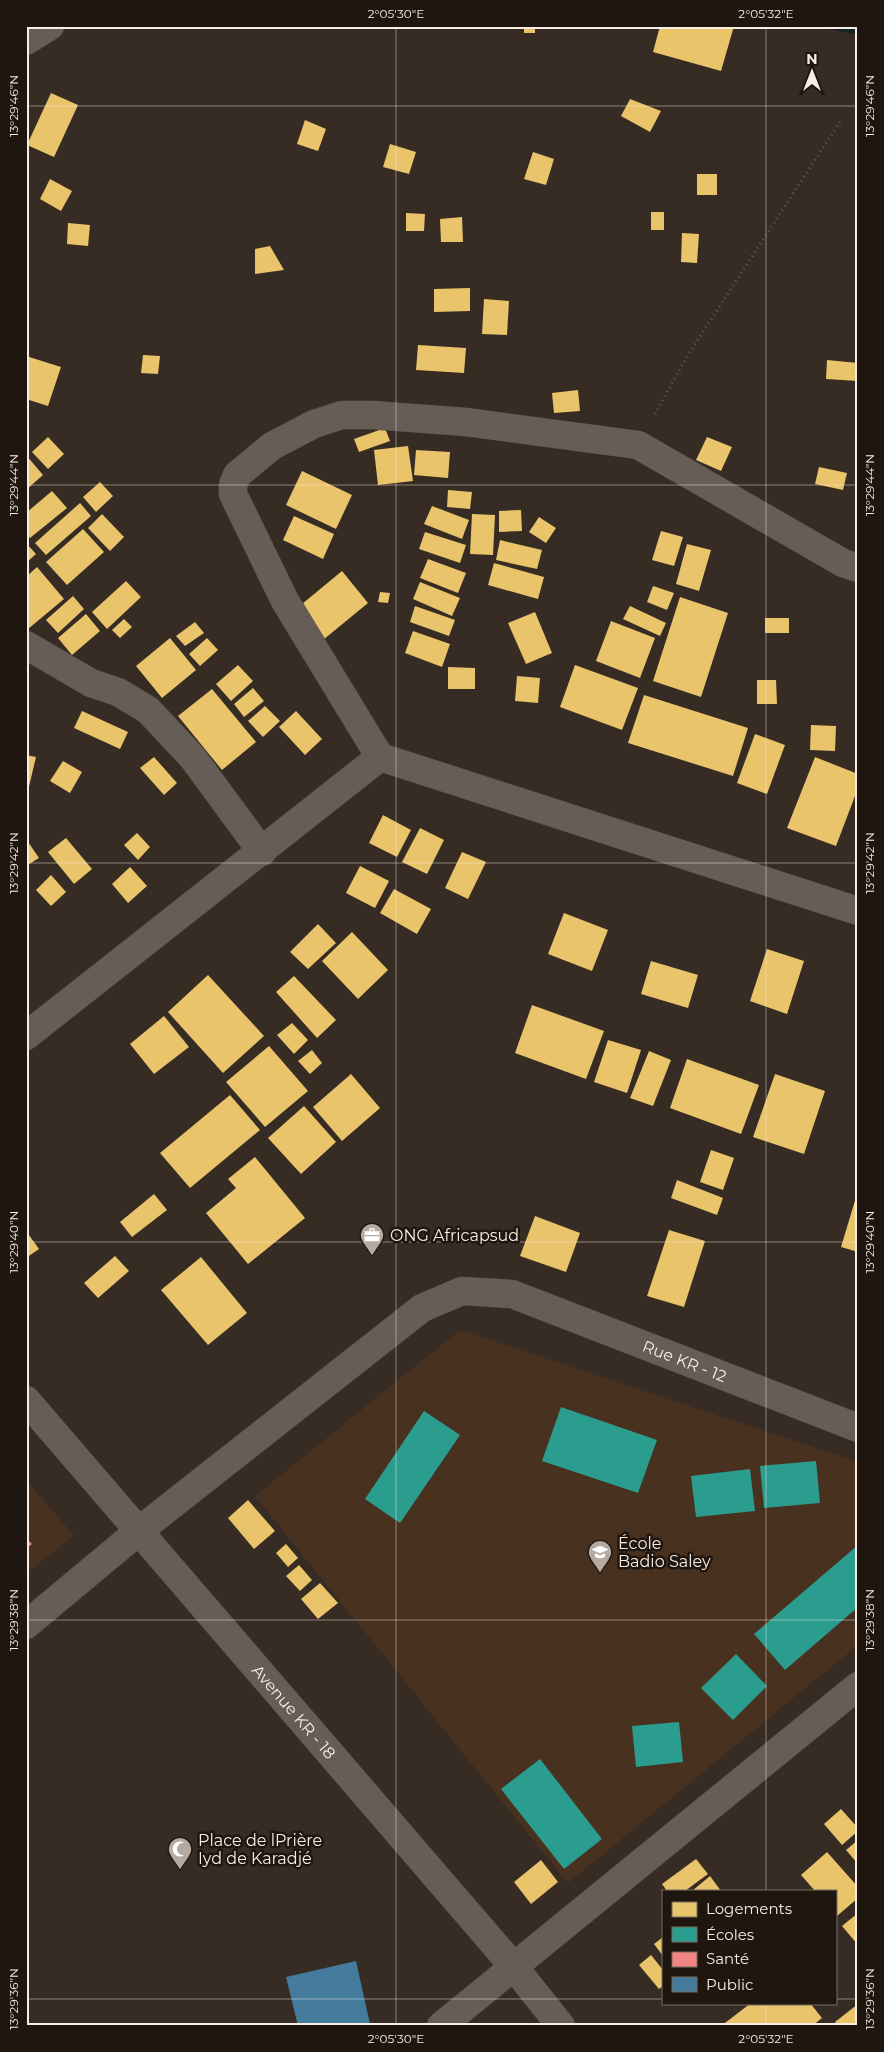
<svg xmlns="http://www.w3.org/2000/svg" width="884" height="2052" font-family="Montserrat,sans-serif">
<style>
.built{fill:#493120}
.water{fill:#132324}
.homes{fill:#e9c46a}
.schools{fill:#2a9d8f}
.health{fill:#f28482}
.public{fill:#457b9d}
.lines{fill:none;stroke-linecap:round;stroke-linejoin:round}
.street-casing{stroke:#514841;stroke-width:29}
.path{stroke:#615a54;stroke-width:3;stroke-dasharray:1 4;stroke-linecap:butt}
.street{stroke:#665e56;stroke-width:28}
.ticks{fill:none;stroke:#f9ece3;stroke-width:1;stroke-opacity:0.45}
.labels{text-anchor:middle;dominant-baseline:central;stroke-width:5;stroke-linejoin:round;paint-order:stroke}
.poi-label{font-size:16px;fill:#f9ece3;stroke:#1e160f;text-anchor:start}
.street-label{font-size:16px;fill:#f9ece3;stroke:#1e160f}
.neatline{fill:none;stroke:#f9ece3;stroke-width:2}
.ticks-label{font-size:12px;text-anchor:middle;fill:#f9ece3}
</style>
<rect width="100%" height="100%" fill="#362c24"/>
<g class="built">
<polygon points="460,1330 858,1462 858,1645 568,1883 255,1496"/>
<polygon points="26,1480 74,1536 26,1573"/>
</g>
<polygon class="water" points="815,26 858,26 858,35"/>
<g class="homes">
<rect x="524" y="26" width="11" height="7"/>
<polygon points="660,26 734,26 721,71 653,52"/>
<polygon points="51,93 78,105 54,157 27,145"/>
<polygon points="630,99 661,111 650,132 621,116"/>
<polygon points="305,120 326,129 318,151 297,144"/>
<polygon points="390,144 416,152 409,174 383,167"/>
<polygon points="533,152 554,159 546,185 524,179"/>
<rect x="697" y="174" width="20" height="21"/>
<polygon points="50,179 72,191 61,211 40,199"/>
<rect x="651" y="212" width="13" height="18"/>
<polygon points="406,213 425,214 424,231 406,231"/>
<polygon points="462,217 463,242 441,242 440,219"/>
<polygon points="68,223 90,225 88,246 67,244"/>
<polygon points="682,233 699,234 697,263 681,262"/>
<polygon points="270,246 284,270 255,274 255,249"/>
<polygon points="470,288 470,311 434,312 434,289"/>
<polygon points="484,299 509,301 507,335 482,334"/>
<polygon points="418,345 466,348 464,373 416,370"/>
<polygon points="143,355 160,356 158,374 141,373"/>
<polygon points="26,356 61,367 48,406 26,399"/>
<polygon points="827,360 858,363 858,381 826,379"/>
<polygon points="578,390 580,411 554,413 552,393"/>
<polygon points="385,428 390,441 359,452 354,439"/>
<polygon points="48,437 64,454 48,469 32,452"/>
<polygon points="707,437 732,447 721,471 696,460"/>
<polygon points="408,446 413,481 378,485 374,450"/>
<polygon points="416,450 450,452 448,478 414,475"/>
<polygon points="26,455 43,475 26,490"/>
<polygon points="819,467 847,473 843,490 815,484"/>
<polygon points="302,471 352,495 336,529 286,505"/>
<polygon points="100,482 113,496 96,512 83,497"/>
<polygon points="448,490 472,492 470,509 447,507"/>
<polygon points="52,491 67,508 30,538 26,533 26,513"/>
<polygon points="80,503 91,516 46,555 35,543"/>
<polygon points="432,506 469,520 462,539 424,524"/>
<polygon points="521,510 522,531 499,532 499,511"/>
<polygon points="102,514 124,537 110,551 88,528"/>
<polygon points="472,514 495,515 493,555 470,554"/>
<polygon points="294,516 334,534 323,559 283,540"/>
<polygon points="539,517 556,528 546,543 529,532"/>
<polygon points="83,529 104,552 67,585 46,562"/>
<polygon points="661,531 683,537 674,566 652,560"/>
<polygon points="425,532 466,545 460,563 419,549"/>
<polygon points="500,540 542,550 537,569 496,560"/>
<polygon points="26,543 36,554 26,563"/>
<polygon points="687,544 711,550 699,591 676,584"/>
<polygon points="428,559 466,573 458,593 420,578"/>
<polygon points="494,563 544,577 538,599 488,585"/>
<polygon points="37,567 64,599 28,629 26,626 26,577"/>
<polygon points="342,571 368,603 323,640 296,609"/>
<polygon points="126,581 141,597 107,629 92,612"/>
<polygon points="420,582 460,598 452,616 413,599"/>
<polygon points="653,586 674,593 667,610 647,602"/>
<polygon points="380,592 390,593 388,603 378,602"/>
<polygon points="73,596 84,609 58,633 46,620"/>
<polygon points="680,597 728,613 701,697 653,681"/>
<polygon points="415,606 455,620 449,636 410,622"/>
<polygon points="630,606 666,623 660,636 623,619"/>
<polygon points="535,612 552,653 526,664 508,623"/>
<polygon points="86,614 100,631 72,655 58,638"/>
<rect x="765" y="618" width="24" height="15"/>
<polygon points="124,619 132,627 120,638 112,630"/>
<polygon points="611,621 655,638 640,678 596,661"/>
<polygon points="195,622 204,633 185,646 176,636"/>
<polygon points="413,631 450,644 442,667 405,653"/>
<polygon points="170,638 196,670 162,698 136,666"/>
<polygon points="207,638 218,650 200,666 189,654"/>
<polygon points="238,665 253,681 231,701 216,684"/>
<polygon points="575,665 638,688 622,730 560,707"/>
<polygon points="448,667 475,668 475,689 448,689"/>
<polygon points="517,676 540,678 538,703 515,701"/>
<polygon points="757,680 776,680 777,704 757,704"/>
<polygon points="253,688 264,701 244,717 234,704"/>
<polygon points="212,689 256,742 222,770 178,716"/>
<polygon points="644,695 748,728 733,776 628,743"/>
<polygon points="265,706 280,721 263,737 248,721"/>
<polygon points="82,711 128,732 120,749 74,728"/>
<polygon points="296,711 322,739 305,755 279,727"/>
<polygon points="811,725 836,726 835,751 810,750"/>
<polygon points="755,734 785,745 767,794 737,783"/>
<polygon points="26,755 36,757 27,795 26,795"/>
<polygon points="154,757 177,783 164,795 140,768"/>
<polygon points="815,757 858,774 858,788 836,846 787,828"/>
<polygon points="63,761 82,772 70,793 50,781"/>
<polygon points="383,815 411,830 397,857 369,843"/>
<polygon points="420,828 444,840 427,874 402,862"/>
<polygon points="137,833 150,847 138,860 124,845"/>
<polygon points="66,838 92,869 74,884 48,852"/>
<polygon points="26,839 39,858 26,866"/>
<polygon points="462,852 486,862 468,899 445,888"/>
<polygon points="360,866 389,881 375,908 346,893"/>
<polygon points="130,867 147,886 128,903 112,884"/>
<polygon points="51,875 66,892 51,906 36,890"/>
<polygon points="394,889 431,909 417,934 380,913"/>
<polygon points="564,913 608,930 592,971 548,954"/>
<polygon points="318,924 336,943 308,969 290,952"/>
<polygon points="352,932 388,970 358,999 322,961"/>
<polygon points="767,949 804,961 787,1014 750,1001"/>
<polygon points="651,961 698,975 688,1008 641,994"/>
<polygon points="208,975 264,1036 223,1073 168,1012"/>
<polygon points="294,976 336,1020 317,1038 276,992"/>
<polygon points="532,1005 604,1031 586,1079 515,1053"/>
<polygon points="164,1016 189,1047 154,1074 130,1044"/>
<polygon points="292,1023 308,1040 294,1054 277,1035"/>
<polygon points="608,1040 641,1050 627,1093 594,1082"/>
<polygon points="269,1046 308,1091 265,1127 226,1082"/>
<polygon points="312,1050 322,1063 310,1074 298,1061"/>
<polygon points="649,1051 671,1060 653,1106 630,1098"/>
<polygon points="687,1059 759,1085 741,1134 670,1108"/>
<polygon points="351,1074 380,1108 342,1141 313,1107"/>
<polygon points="775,1074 825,1091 804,1154 753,1137"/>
<polygon points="230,1095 260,1130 190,1188 160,1153"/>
<polygon points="304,1106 336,1142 301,1174 268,1138"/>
<polygon points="711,1150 734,1158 723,1190 700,1182"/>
<polygon points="255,1157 305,1218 248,1264 206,1213 236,1188 228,1179"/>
<polygon points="677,1180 723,1198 717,1215 671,1198"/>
<polygon points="154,1194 167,1210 132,1237 120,1222"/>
<polygon points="857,1194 858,1194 858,1252 841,1247"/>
<polygon points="535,1216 580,1233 566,1272 520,1256"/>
<polygon points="669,1230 705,1241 684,1307 647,1296"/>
<polygon points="26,1231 39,1249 26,1258"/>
<polygon points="115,1256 129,1271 98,1298 84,1283"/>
<polygon points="201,1257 247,1313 208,1345 161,1290"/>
<polygon points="248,1500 275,1531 254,1549 228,1518"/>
<polygon points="286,1544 298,1558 288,1567 276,1553"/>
<polygon points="299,1565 312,1580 300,1591 286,1576"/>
<polygon points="320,1583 338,1603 318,1619 301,1599"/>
<polygon points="841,1809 858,1828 858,1831 842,1845 824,1824"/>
<polygon points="858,1840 858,1864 846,1850"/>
<polygon points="827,1852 858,1887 858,1898 837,1916 835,1914 835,1891 815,1891 801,1875"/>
<polygon points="696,1859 708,1874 685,1891 667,1891 662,1884"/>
<polygon points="541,1860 558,1882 531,1904 514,1882"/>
<polygon points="710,1876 721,1891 692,1891"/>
<polygon points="858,1913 858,1945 842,1926"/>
<polygon points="663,1937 663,1956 654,1944"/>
<polygon points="651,1955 663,1970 663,1986 659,1989 639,1965"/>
<polygon points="751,2003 810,2003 822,2018 812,2026 721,2026"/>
<polygon points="858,2004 858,2026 838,2026 835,2022"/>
</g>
<g class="schools">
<polygon points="561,1407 657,1440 638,1493 542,1461"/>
<polygon points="424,1411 460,1435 400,1523 365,1499"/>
<polygon points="816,1461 820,1503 764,1508 760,1466"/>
<polygon points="750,1469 755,1511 696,1517 691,1476"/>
<polygon points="858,1545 858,1607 785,1670 754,1634"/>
<polygon points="736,1654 767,1686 733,1720 701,1688"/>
<polygon points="679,1722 683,1762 636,1767 632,1726"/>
<polygon points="540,1759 602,1839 564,1869 501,1789"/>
</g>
<polygon class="health" points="26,1538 32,1544 26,1549"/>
<polygon class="public" points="356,1961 370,2024 362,2026 298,2026 286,1977"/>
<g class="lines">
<g class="street-casing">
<g id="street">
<polyline points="26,41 50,26"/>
<polyline points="858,568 843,563 638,445 466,422 372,415 342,415 314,424 272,446 237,475 233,485 233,494 285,601 380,757 858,911"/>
<polyline points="26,645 91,683 118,692 148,710 193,758 262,852"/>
<polyline points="26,1036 380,757"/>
<path id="s1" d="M26,1400L514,1967L561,2026"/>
<path id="s2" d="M26,1625L140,1530L422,1308L462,1291L512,1294L858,1428"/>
<polyline points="441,2026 858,1686"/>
</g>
</g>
<polyline class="path" points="655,414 686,358 841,120"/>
<use href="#street" class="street"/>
</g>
<path class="ticks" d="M396,26V2026M766,26V1891M26,106H858M26,485H858M26,863H858M26,1242H858M26,1620H858M26,1999H663M835,1999H858M766,2003V2026"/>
<defs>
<g id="office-pin" transform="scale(1.25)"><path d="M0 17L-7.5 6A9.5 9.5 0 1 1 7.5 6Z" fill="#b5a9a0" stroke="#1e160f"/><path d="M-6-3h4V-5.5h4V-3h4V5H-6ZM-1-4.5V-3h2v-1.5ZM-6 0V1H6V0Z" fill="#fff"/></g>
<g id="school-pin" transform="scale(1.25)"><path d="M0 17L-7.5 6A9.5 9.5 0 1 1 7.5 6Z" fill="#b5a9a0" stroke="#1e160f"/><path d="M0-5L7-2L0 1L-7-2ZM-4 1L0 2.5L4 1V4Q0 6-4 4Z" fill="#fff"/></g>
<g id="mosque-pin" transform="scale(1.25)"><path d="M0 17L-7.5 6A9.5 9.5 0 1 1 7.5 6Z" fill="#b5a9a0" stroke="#1e160f"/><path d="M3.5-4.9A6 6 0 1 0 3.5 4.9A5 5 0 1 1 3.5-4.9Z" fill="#fff"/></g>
</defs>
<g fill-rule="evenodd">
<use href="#office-pin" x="372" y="1235"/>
<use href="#school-pin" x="600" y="1552"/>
<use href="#mosque-pin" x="180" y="1849"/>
</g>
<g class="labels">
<g class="poi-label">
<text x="390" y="1235">ONG Africapsud</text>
<text x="618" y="1543">École<tspan x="618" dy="18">Badio Saley</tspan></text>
<text x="198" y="1840">Place de lPrière<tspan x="198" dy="18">Iyd de Karadjé</tspan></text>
</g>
<g class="street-label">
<text stroke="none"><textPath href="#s2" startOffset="786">Rue KR - 12</textPath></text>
<text stroke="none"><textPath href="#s1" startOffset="411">Avenue KR - 18</textPath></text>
</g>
</g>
<rect width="884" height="2052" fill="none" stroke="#1e160f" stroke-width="55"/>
<rect x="662" y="1890" width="175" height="115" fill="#1e160f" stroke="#766c64"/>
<rect x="672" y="1902" width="25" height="15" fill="#e9c46a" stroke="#766c64"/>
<text x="706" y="1914" font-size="15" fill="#f9ece3">Logements</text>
<rect x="672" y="1927" width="25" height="15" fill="#2a9d8f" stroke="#766c64"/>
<text x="706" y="1940" font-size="15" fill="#f9ece3">Écoles</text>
<rect x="672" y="1952" width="25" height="15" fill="#f28482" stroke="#766c64"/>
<text x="706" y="1964" font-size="15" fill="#f9ece3">Santé</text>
<rect x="672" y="1977" width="25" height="15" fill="#457b9d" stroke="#766c64"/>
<text x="706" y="1990" font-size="15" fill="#f9ece3">Public</text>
<g transform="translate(812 72)" stroke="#1e160f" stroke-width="4" paint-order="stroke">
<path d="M0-4L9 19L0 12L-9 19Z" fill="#f9ece3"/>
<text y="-8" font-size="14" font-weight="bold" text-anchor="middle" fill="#f9ece3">N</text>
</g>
<rect x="28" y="28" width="828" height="1996" class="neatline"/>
<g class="ticks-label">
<text x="396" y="18">2°05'30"E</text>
<text x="766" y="18">2°05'32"E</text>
<text transform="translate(14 106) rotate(-90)" y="4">13°29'46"N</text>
<text transform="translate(870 106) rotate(-90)" y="4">13°29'46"N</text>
<text transform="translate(14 485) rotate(-90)" y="4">13°29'44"N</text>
<text transform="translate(870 485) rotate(-90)" y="4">13°29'44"N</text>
<text transform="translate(14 863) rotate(-90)" y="4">13°29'42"N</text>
<text transform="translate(870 863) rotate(-90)" y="4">13°29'42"N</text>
<text transform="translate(14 1242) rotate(-90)" y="4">13°29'40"N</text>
<text transform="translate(870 1242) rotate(-90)" y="4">13°29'40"N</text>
<text transform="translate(14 1620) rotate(-90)" y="4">13°29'38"N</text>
<text transform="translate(870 1620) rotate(-90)" y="4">13°29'38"N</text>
<text transform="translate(14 1999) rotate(-90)" y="4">13°29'36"N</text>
<text transform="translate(870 1999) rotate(-90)" y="4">13°29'36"N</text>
<text x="396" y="2043">2°05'30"E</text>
<text x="766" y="2043">2°05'32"E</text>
</g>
</svg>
